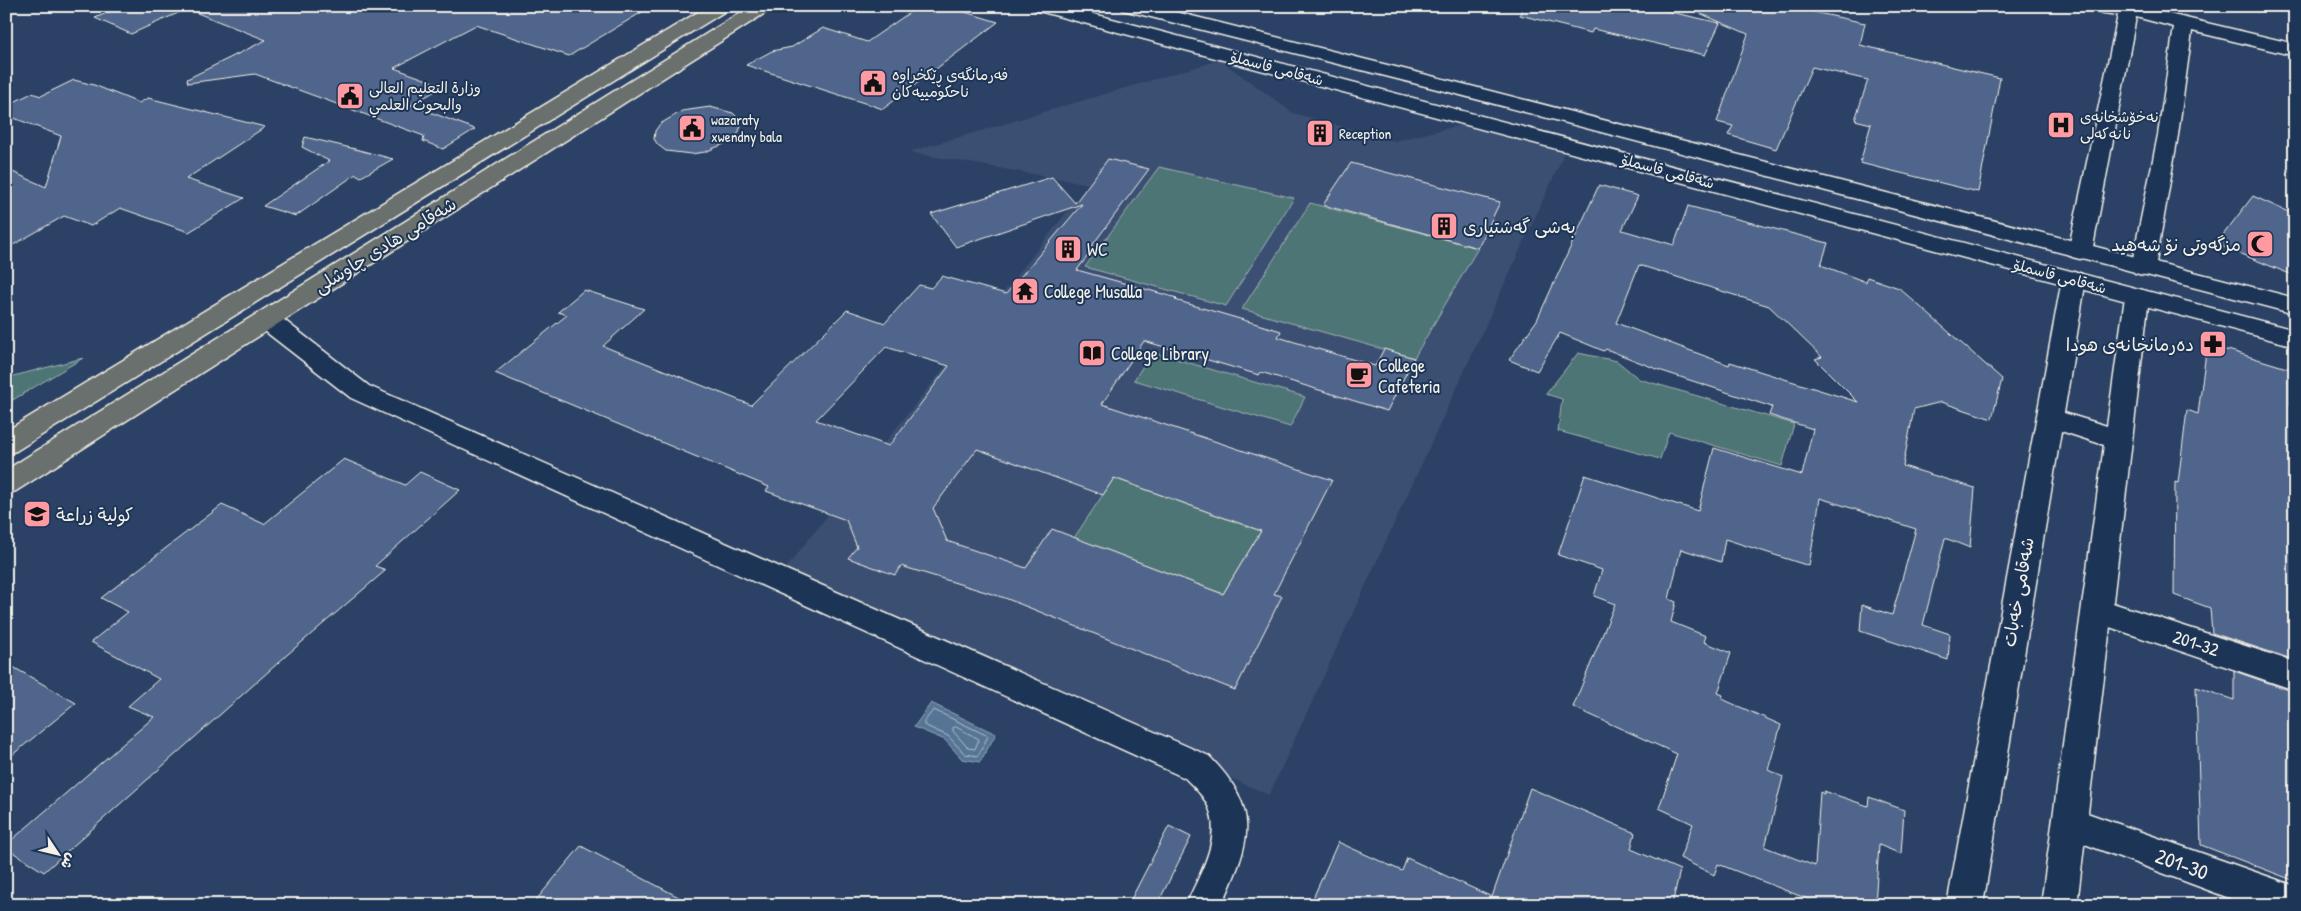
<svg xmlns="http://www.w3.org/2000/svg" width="2301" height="911" font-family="'Patrick Hand','Playpen Sans Arabic',sans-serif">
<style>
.built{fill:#3a4f73}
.green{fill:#4e7476;stroke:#a1b2af}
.water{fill:#567495;stroke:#95a6b6}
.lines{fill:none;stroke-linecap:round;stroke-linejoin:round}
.shore{stroke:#b5bfc7;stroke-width:1}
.building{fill:#50658b;stroke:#f4f1e8;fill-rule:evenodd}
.minor-casing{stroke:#f4f1e8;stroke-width:3}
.tertiary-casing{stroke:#f4f1e8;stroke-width:3}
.secondary-casing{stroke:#f4f1e8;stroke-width:3}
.primary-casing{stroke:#f4f1e8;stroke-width:3}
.minor{fill:#1d3557;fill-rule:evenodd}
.tertiary{fill:#1d3557;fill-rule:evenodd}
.secondary{fill:#1d3557;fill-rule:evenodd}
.primary{fill:#6b706d;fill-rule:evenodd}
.labels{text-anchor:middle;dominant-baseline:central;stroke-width:4;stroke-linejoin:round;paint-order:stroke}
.far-street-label{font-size:15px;fill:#f4f1e8;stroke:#1d3557}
.far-poi-label{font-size:15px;fill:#f4f1e8;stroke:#1d3557;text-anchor:start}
.poi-label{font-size:18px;fill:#f4f1e8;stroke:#1d3557;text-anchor:start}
.street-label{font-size:18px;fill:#f4f1e8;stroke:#1d3557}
.near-street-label{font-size:21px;fill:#f4f1e8;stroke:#1d3557}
</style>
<rect width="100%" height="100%" fill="#2b4266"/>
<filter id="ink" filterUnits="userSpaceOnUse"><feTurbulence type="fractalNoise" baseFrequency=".02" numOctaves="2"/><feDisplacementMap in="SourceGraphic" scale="10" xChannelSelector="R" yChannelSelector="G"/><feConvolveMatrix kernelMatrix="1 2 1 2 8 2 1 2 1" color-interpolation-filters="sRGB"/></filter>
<g filter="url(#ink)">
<polygon class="built" points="1220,60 1293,113 1395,141 1478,121 1564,144 1562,159 1269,795 779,577 1089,184 909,152"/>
<g class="green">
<polygon points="1159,167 1294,198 1226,306 1085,267"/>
<polygon points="1310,203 1478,248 1414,358 1242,309"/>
<polygon points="1152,352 1305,397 1290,427 1134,380"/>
<polygon points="1578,353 1617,361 1639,379 1794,424 1782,466 1669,432 1660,459 1558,431 1562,399 1546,394"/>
<polygon points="83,358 6,404 6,378"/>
<polygon points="1114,478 1261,531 1223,594 1074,538"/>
</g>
<polygon class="water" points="931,703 996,734 980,762 962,759 945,740 914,727"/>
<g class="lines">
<g class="shore">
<polygon points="934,710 988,736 978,756 965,754 948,736 924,725 924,722"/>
<polygon points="956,727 979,739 975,749 968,748 953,731 953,728"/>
</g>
</g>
<g class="building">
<polygon points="123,6 652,6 569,56 476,25 394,68 444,86 411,105 475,129 443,149 423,141 424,136 255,74 188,83 187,79 266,40 187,9 131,34 95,18"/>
<polygon points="919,6 945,6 998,22 883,109 746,65 772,51 792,47 823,28 867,42"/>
<polygon points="1522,6 1644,6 1720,23 1705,55 1593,29 1591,33 1520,15"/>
<polygon points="1683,6 1785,6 1865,23 1860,45 2000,78 1978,192 1860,163 1871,124 1855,120 1868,80 1812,67 1776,149 1728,135 1733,126 1717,122 1748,34"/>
<polygon points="74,80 94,85 139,103 148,98 265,127 186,179 244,198 189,232 120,208 91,226 64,216 6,249 6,169 46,187 61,136 6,115 6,106 32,93 41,96"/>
<polygon points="710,107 733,113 739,119 741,126 738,134 731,141 705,152 691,154 666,151 658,145 654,139 655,131 660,124 682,111"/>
<polygon points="305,137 355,149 393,159 361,177 356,174 296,216 263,206 329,161 302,147"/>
<path d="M1108,159L1149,169L1091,247L1094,248L1077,270L1177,298L1175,300L1281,331L1278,337L1375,366L1384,349L1414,358L1387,411L1261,372L1259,375L1144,341L1102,404L1332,480L1274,594L1282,596L1235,690L1005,598L901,566L895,575L848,558L857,547L846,520L766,491L769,487L495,373L567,315L558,312L584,290L644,309L603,346L751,405L847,310L885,323L919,285L931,288L942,276L1006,294L1082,204L956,247L931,214L1052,177L1075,203ZM886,347L949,366L889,446L816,420ZM977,449L1103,495L1114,478L1261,531L1223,594L1052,529L1026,568L947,541L933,508Z"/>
<polygon points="1351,163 1500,202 1478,248 1323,205"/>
<path d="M1599,185L1638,196L1622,230L1674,245L1688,206L1828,243L1821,265L1866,282L1867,277L1899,288L2002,379L1992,419L1941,402L1914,409L1903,466L1975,488L1970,548L1945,538L1923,625L1950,634L1948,660L1860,631L1862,605L1892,615L1916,529L1820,498L1809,566L1725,539L1721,562L1681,549L1669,599L1676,602L1671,622L1706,636L1704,642L1731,653L1718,693L1723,695L1722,699L1781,725L1768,770L1783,777L1765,847L1815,866L1820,792L1824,794V791L1868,806L1869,797L1904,810L1901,854L1879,845L1875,905H1823L1718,864L1714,875L1680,858L1693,824L1659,808L1677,754L1573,707L1615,604L1594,596L1602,570L1558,555L1585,475L1698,511L1714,448L1802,475L1813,429L1769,415L1772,407L1659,370L1606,349L1604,351L1560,333L1537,371L1509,360L1537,320ZM1639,265L1769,306L1822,357L1815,359L1858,402L1730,362L1729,365L1616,323Z"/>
<polygon points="2253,196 2295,215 2295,276 2216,244"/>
<polygon points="2228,350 2290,369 2290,405 2295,401 2295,660 2212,633 2210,608 2174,595 2175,482 2178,483 2187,410 2198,414 2206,352"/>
<polygon points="344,459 405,485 420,472 460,490 375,566 386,570 288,654 44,872 6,848 6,845 154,717 128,706 159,679 91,642 128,612 101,598 222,505 264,524"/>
<polygon points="6,663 76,703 6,760"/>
<polygon points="2234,671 2289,690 2295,732 2295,881 2201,845 2196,687 2234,700"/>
<polygon points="1530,788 1635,833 1631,849 1680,870 1672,905 1310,905 1338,842 1402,871 1407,858 1492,897"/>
<polygon points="1169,826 1191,837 1157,905 1128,905"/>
<polygon points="581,846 694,905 532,905"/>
</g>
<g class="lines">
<g class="minor-casing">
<g id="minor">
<path d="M266,311L275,313L369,386L1209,756C1263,811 1250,841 1222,905H1186C1198,877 1222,840 1209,808C1204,796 1194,787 1185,778L351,398L257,325L254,319L257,313Z"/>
<polygon points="2097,598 2295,662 2295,690 2086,619 2082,610 2086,601"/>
<polygon points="2070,807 2295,886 2295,905 2248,905 2058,834 2053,823 2058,812"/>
</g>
</g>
<g class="tertiary-casing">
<g id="tertiary">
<polygon points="2079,6 2135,6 2295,44 2295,56 2192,31 2178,135 2155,268 2151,273 2143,275 2135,273 2131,268 2158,135 2174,27 2136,17 2092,252 2088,257 2080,259 2072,257 2068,252 2118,15 2082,10"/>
<polygon points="2074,271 2082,274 2086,279 2064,413 2107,426 2125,297 2128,291 2137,289 2146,291 2149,297 2077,905 2041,905 2104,445 2061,431 1983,905 1947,905 2062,279 2066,274"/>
</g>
</g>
<g class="secondary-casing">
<g id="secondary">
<polygon points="1032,6 1063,6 2295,330 2295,346 1035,10"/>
<polygon points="1120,6 1152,6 1459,83 2295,298 2295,314 1445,91 1123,10"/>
</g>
</g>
<g class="primary-casing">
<g id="primary">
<polygon points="708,6 730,6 727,10 16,451 6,454 6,431"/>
<polygon points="751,6 773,6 770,10 16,491 6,494 6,470"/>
</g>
</g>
<use href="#minor" class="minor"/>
<use href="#tertiary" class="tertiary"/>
<use href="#secondary" class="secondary"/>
<use href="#primary" class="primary"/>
</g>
</g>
<defs>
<g id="civic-square" transform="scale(1.4375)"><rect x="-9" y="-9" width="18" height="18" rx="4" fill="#ff9aa2" stroke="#1d3557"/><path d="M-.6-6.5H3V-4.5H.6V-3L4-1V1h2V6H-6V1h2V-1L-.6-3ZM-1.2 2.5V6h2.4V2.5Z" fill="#111"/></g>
<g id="hospital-square" transform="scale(1.4375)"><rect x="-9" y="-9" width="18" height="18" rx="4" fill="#ff9aa2" stroke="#1d3557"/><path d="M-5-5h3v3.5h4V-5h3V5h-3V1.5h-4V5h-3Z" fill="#111"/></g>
<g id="building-square" transform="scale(1.4375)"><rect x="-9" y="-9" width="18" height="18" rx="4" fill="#ff9aa2" stroke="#1d3557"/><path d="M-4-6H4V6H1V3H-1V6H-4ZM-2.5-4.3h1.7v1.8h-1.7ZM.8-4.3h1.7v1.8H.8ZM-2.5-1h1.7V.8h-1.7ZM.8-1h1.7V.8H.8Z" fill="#111"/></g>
<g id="mosque-square" transform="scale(1.4375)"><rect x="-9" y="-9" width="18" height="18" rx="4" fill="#ff9aa2" stroke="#1d3557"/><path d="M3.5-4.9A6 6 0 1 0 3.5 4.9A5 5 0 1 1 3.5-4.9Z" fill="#111"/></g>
<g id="temple-square" transform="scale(1.4375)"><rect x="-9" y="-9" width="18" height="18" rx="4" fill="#ff9aa2" stroke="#1d3557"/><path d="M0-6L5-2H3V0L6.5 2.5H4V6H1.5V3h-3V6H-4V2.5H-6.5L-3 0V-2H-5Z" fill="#111"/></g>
<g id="pharmacy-square" transform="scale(1.4375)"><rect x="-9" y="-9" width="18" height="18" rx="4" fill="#ff9aa2" stroke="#1d3557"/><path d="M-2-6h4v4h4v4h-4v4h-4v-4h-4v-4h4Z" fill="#111"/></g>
<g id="library-square" transform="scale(1.4375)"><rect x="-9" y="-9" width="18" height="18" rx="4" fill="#ff9aa2" stroke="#1d3557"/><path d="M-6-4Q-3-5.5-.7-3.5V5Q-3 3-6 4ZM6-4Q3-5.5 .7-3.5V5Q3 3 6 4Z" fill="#111"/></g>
<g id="cafe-square" transform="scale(1.4375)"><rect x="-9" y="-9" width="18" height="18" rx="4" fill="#ff9aa2" stroke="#1d3557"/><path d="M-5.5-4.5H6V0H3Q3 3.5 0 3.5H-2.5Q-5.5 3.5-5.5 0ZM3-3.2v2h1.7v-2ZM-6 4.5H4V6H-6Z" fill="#111"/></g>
<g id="university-square" transform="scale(1.4375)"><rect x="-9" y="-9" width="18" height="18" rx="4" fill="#ff9aa2" stroke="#1d3557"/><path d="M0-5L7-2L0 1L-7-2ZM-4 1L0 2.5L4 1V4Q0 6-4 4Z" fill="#111"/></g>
</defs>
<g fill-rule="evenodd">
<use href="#civic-square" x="873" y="83"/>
<use href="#civic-square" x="350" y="96"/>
<use href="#hospital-square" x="2061" y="125"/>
<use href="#civic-square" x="692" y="128"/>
<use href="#building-square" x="1320" y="133"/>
<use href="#building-square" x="1444" y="226"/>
<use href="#mosque-square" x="2260" y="244"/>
<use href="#building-square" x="1068" y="249"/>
<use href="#temple-square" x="1025" y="291"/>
<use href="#pharmacy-square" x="2213" y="344"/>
<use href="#library-square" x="1092" y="353"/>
<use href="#cafe-square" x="1359" y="375"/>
<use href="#university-square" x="37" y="514"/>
</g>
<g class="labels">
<g class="far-street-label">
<text transform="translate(1277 68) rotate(15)">شەقامی قاسملۆ</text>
<text transform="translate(1668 171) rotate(15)">شەقامی قاسملۆ</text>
<text transform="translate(2060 276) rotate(15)">شەقامی قاسملۆ</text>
</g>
<g class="far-poi-label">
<text x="892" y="74">فەرمانگەی ڕێکخراوە<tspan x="892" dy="17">ناحکومییەکان</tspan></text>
<text x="369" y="87">وزارة التعليم العالى<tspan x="369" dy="17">والبحوث العلمي</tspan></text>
<text x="2080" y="116">نەخۆشخانەی<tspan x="2080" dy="17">نانەکەلی</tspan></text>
<text x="711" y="119">wazaraty<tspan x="711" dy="17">xwendny bala</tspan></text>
<text x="1339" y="133">Reception</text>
</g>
<g class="poi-label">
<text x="1463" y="226">بەشی گەشتیاری</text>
<text x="2241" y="244" text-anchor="end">مزگەوتی نۆ شەهید</text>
<text x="1087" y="249">WC</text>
<text x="1044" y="291">College Musalla</text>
<text x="2194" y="344" text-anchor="end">دەرمانخانەی هودا</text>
<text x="1111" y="353">College Library</text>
<text x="1378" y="365">College<tspan x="1378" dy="21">Cafeteria</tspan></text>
<text x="56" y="514">كولية زراعة</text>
</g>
<g class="street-label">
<text transform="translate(385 245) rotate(-32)">شەقامی هادی چاوشلی</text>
<text transform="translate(2018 592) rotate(-80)">شەقامی خەبات</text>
<text transform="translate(2196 643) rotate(18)">201-32</text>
</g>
<g class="near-street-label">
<text transform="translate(2182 864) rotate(20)">201-30</text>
</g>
</g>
<rect width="2301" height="911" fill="none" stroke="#1d3557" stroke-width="25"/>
<rect x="12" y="12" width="2276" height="886" fill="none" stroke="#f4f1e8" stroke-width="2" filter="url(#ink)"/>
<g transform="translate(58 854) rotate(125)" stroke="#1d3557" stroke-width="4" paint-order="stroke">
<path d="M0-4L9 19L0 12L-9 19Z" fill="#f4f1e8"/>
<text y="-8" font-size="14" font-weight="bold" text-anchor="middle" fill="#f4f1e8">ش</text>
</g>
</svg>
